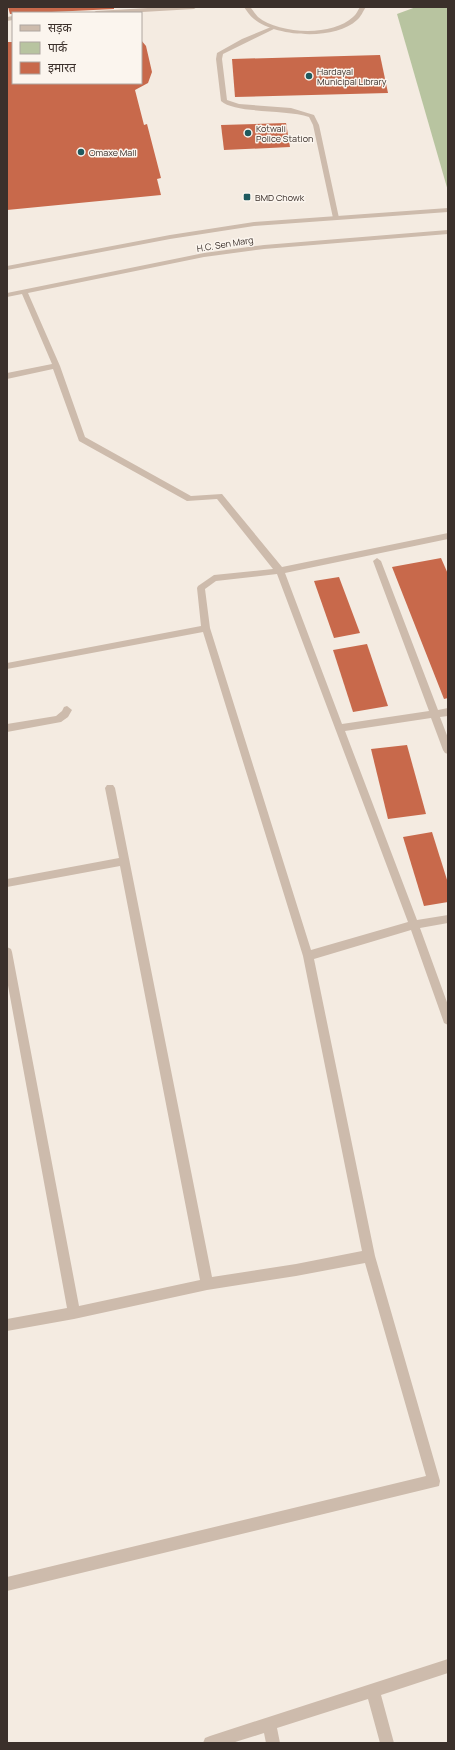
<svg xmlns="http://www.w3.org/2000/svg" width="455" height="1750" font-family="Manrope,'Noto Sans Devanagari',sans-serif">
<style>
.green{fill:#b8c4a0}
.building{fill:#c8694b}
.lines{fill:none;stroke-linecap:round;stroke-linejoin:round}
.lane{fill:#cdbbac;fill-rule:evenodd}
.street{fill:#cdbbac;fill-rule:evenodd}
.poi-dot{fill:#1f5a5e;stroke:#fbf5ee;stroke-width:1.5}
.labels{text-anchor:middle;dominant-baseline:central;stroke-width:3;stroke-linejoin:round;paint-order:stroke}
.far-poi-label{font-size:9px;fill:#3b302b;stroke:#fbf5ee;text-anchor:start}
.far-street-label{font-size:9px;fill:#3b302b;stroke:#fbf5ee}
</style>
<rect width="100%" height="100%" fill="#f4ebe1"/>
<polygon class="green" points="416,7 448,7 448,191 397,14"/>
<g class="building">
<polygon points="8,7 114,7 114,9 10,14"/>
<polygon points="141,40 146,46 152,72 148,83 135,90 144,125 147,124 161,178 157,179 161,195 7,210 7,42 13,42 13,83 141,83"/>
<polygon points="380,55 388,93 235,97 232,59"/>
<polygon points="286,123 290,147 224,150 221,125"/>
<polygon points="441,558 448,574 448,698 444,699 392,567"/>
<polygon points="339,577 360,633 334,638 314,581"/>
<polygon points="367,644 388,706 353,712 333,650"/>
<polygon points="407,745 426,814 388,819 371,749"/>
<polygon points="432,832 448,883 448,902 424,906 403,837"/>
</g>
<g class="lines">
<path class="lane" d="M271,27L276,28L223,54L222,59L227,100L239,104L291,108L314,115L319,125L339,218L338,219L333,218L313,125L309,117C287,109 235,114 221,101L216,59L217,53L242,39Z"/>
<g class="street">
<polygon points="165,7 197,7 194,9 125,13 93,13 96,11"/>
<path d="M244,7H250C253,10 255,14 258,17C279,34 332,37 353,17C356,15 358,10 360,7H366C363,11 361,17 357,20C335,41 276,37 254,19C250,16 247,11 244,7Z"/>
<polygon points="13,16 13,20 7,21 7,17"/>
<polygon points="448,208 448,212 254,226 170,239 7,270 7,266 170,235 254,222"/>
<path d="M448,230V234L264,249L204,257L28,293L60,366L85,437L191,496L222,494L282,567L448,533V539L285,573L342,724L429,711L373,561L377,558L381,561L438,710L448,708V716L440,717L448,738V754L445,753L443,750L431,718L345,731L417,920L448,915V923L420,928L448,1005V1025L444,1023L443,1020L411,930L314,959L375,1256L440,1481L439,1486L7,1591V1577L426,1476L365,1263L296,1276L207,1290L74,1319L7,1331V1319L67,1308L7,980V947L11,949L12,952L79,1306L200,1280L120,866L7,887V879L119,858L105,788L107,785H113L115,788L212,1277L296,1264L362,1251L303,956L203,632L7,669V663L201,626L197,588L198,586L214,575L273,569L217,499L187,501L79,441L53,369L7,379V373L52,364L22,294L7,297V293L204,253L264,245ZM277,574L408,922L311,950L210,628L205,589L216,581Z"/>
<polygon points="67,706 72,710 68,717 61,722 7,732 7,724 56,716 62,711 64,707"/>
<polygon points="448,1659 448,1673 381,1695 394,1743 380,1743 368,1699 277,1728 280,1743 266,1743 264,1733 232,1743 203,1743 205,1738 210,1736"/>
</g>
</g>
<g class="poi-dot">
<circle cx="309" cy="76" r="4"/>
<circle cx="248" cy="133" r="4"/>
<circle cx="81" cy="152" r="4"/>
<rect x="243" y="193" width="8" height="8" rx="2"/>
</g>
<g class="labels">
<g class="far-poi-label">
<text x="317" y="71">Hardayal<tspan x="317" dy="10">Municipal Library</tspan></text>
<text x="256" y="128">Kotwali<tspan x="256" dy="10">Police Station</tspan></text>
<text x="89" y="152">Omaxe Mall</text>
<text x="255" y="197">BMD Chowk</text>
</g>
<g class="far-street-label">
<text transform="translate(225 244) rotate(-9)">H.C. Sen Marg</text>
</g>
</g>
<rect width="455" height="1750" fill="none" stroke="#3b302b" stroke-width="16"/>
<rect x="12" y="12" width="130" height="72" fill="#fbf5ee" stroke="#aea6a0"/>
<rect x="20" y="25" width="20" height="6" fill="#cdbbac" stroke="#aea6a0"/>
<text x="48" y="32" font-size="12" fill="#3b302b">सड़क</text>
<rect x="20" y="42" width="20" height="12" fill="#b8c4a0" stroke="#aea6a0"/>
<text x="48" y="52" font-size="12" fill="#3b302b">पार्क</text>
<rect x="20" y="62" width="20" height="12" fill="#c8694b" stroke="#aea6a0"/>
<text x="48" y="72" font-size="12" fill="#3b302b">इमारत</text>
</svg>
